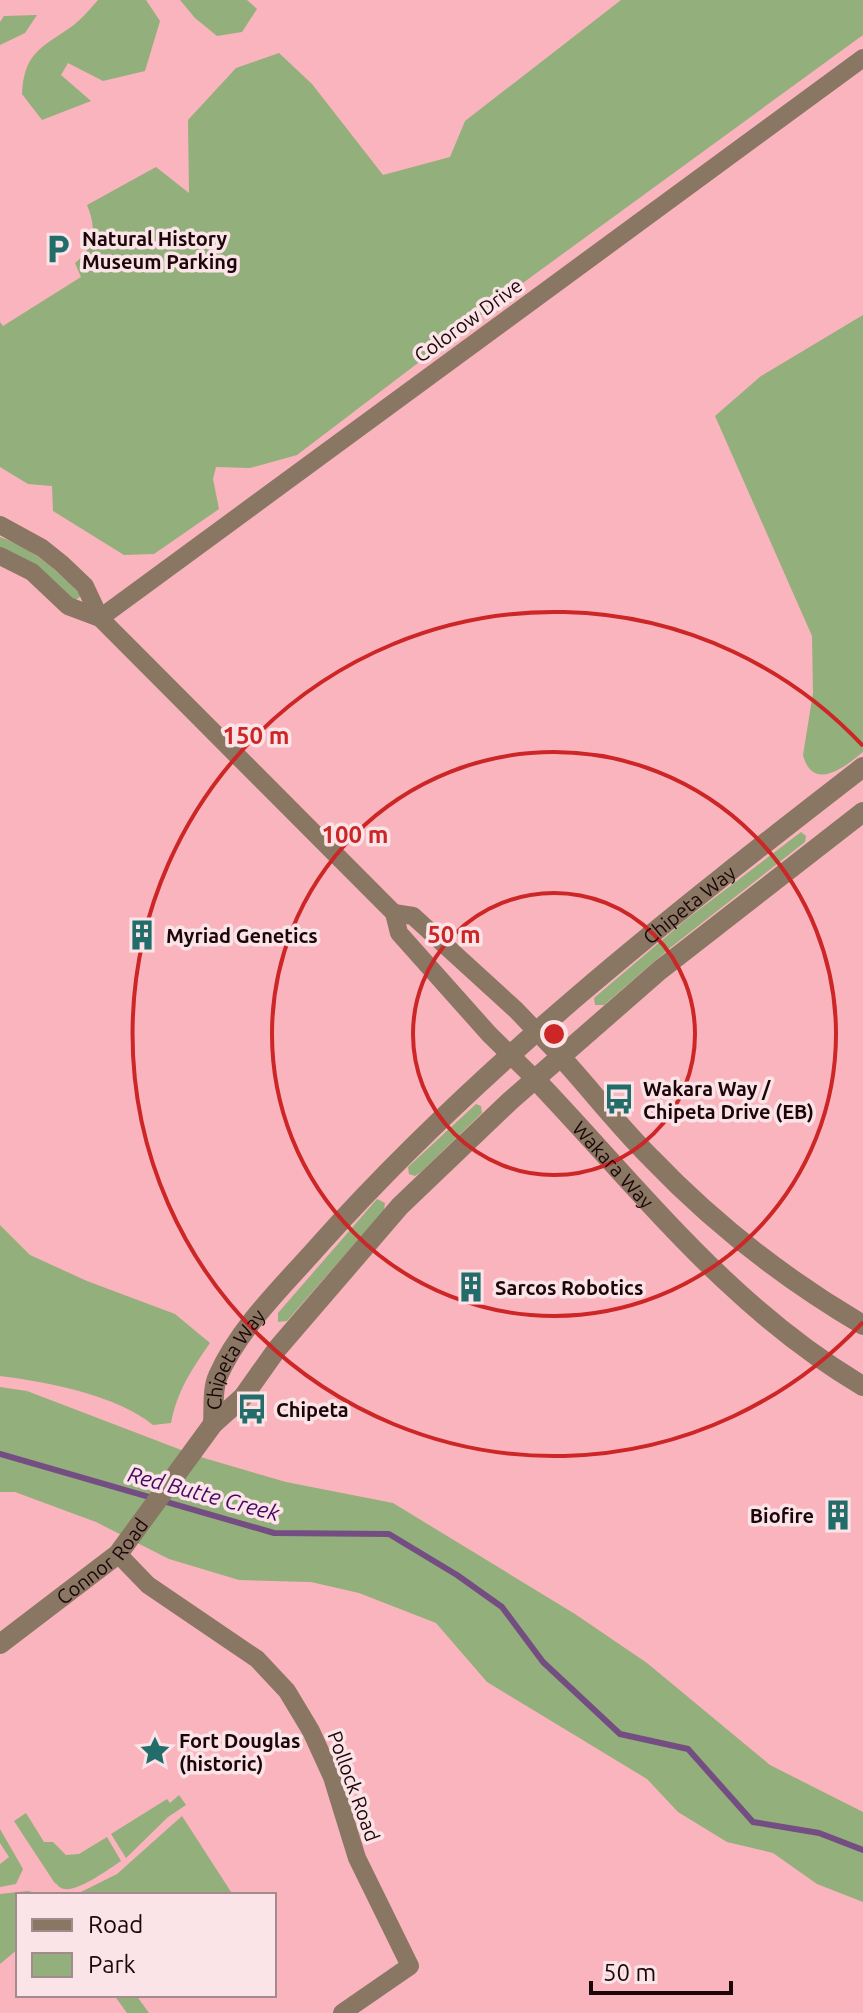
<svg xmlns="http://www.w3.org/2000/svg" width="863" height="2013" font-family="Ubuntu,sans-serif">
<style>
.green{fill:#93af7b}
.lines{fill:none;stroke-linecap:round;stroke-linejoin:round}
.stream{stroke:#744e82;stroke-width:6}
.minor{stroke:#897763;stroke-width:18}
.tertiary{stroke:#897763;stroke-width:20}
.ring{fill:none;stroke:#cd2626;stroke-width:4}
.labels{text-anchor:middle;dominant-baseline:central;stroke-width:7;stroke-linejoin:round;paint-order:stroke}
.poi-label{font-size:20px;font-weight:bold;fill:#1c0609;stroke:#fbe4e7;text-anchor:start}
.street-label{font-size:20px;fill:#1c0609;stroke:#fbe4e7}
.water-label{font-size:22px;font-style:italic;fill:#470664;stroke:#fbe4e7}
.centre{fill:#cd2626;stroke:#fbe4e7;stroke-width:4}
.ring-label{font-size:24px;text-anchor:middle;font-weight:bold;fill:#cd2626;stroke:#fbe4e7;stroke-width:7;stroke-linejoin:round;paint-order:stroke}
</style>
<rect width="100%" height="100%" fill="#fab4bd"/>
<g class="green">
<path d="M98,0H146L160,21L145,71L103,81L68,63L61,75L91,101L42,120L22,94C24,53 41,48 71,27C81,20 90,9 98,0Z"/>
<polygon points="180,0 247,0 257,9 242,32 217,36 195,18"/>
<path d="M621,0H863V35L531,277L297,455L250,468L216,467L213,479L219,509L154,554L124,555L53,511L52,486L28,484L0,467V322L3,326L81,277L75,263C95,247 97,229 87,205L156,167L189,193L188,120L236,68L279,53L312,84L383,175L450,157L465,121Z"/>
<polygon points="37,15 25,33 0,45 0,22 4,16"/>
<path d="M863,315V752C846,766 813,793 803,755L813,693L812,636L715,416L761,376Z"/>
<path d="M0,537C34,549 55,569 80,594V597L74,601L0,549Z"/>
<polygon points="801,832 806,836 805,842 670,948 604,1005 595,1005 594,998 688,918"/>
<polygon points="476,1104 481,1106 482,1113 421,1172 415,1176 409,1174 408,1167"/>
<polygon points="377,1199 385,1203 384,1210 287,1321 278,1322 278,1313"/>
<path d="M0,1225L30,1255L87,1281L175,1314L210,1343C192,1369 177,1391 171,1423L153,1425C116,1395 48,1382 0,1376Z"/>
<polygon points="0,1387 27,1391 197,1456 286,1482 393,1503 575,1614 647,1663 770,1765 863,1812 863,1902 817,1884 773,1853 727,1842 678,1812 647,1779 487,1682 436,1623 359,1593 311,1582 239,1580 169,1559 96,1522 15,1492 0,1492"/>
<polygon points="179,1795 186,1805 168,1817 126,1858 111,1834 167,1799 170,1803"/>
<path d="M26,1813L44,1842H53L66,1855L79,1854L107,1837L121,1861C109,1869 79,1891 65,1889C60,1889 58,1885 54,1882L14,1821Z"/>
<polygon points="182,1816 233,1895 75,1895 117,1874"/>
<polygon points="0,1829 23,1869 16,1884 0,1887 0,1864 9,1857 0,1843"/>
<polygon points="28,1891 45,1895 18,1895 18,1949 0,1964 0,1894"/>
<polygon points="114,1995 136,1995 149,2013 127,2013"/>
</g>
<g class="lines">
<polyline class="stream" points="0,1454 274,1533 389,1534 457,1575 502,1607 543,1662 620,1734 688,1749 753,1822 819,1833 863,1850"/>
<g class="minor">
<polyline points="0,525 42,548 62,564 85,586 100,618 394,913 399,933 489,1034 535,1079"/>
<polyline points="0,556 32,572 68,606 100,618"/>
<polyline points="100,618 863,58"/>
<polyline points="394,913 413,916 516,1010 561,1057"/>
<polyline points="118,1554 148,1585 257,1659 287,1691 311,1731 332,1777 357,1858 410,1966 342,2013"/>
</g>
<g class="tertiary">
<path d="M561,1057C591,1090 619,1126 651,1158C714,1224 785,1279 863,1325"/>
<path id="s1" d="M535,1079C639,1188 731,1309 863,1386"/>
<path id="s2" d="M213,1424C214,1409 212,1389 218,1376C239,1327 287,1282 322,1242C483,1063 673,914 863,767"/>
<path id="s3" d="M0,1644L118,1554L213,1424L243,1397L277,1349L400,1206L510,1101L660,970L863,812"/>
</g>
</g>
<g class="ring">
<circle cx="554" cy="1034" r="141"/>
<circle cx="554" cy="1034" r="282"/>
<path d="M863 1322A422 422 0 1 1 863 746"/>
</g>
<defs>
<g id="parking-bare" transform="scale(2.4)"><path d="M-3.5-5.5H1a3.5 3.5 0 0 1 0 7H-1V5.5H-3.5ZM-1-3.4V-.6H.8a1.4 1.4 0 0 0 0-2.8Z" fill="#226d6a" stroke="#fbe4e7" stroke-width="2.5" paint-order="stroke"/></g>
<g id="building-bare" transform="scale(2.4)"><path d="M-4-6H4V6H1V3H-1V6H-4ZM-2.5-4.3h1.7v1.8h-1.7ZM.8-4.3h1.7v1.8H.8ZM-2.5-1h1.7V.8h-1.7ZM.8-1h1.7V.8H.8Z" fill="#226d6a" stroke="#fbe4e7" stroke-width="2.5" paint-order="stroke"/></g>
<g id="bus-bare" transform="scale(2.4)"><path d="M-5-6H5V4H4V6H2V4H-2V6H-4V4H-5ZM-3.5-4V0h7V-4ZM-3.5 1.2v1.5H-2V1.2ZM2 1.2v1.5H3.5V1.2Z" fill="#226d6a" stroke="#fbe4e7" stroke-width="2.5" paint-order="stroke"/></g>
<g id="sight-bare" transform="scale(2.4)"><path d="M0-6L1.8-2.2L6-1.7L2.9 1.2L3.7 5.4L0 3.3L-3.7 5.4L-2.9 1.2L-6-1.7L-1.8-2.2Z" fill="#226d6a" stroke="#fbe4e7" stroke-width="2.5" paint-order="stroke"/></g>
</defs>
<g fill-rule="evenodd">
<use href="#parking-bare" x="58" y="249"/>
<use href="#building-bare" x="142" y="935"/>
<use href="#bus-bare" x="619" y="1099"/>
<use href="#building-bare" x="471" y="1287"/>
<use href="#bus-bare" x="252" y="1409"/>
<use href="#building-bare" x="838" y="1515"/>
<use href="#sight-bare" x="155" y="1751"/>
</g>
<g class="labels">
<g class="poi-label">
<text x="82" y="238">Natural History<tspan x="82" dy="23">Museum Parking</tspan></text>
<text x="166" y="935">Myriad Genetics</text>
<text x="643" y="1088">Wakara Way /<tspan x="643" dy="23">Chipeta Drive (EB)</tspan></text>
<text x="495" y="1287">Sarcos Robotics</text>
<text x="276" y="1409">Chipeta</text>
<text x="814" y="1515" text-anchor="end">Biofire</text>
<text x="179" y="1740">Fort Douglas<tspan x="179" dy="23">(historic)</tspan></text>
</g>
<g class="street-label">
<text transform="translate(468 320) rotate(-36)">Colorow Drive</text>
<text stroke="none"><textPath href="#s2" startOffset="718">Chipeta Way</textPath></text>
<text stroke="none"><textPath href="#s1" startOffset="116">Wakara Way</textPath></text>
<text stroke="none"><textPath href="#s2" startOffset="70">Chipeta Way</textPath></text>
<text stroke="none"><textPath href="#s3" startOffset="132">Connor Road</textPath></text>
<text transform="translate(354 1786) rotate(70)">Pollock Road</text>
</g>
<g class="water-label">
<text transform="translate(204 1493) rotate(15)">Red Butte Creek</text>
</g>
</g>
<circle cx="554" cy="1034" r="12" class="centre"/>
<g class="ring-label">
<text x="256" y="744">150 m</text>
<text x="355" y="843">100 m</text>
<text x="454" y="943">50 m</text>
</g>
<rect x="16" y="1893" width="260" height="104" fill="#fbe4e7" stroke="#a28b8e" stroke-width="2"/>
<rect x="32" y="1919" width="40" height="12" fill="#897763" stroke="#a28b8e" stroke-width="2"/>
<text x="88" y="1933" font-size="24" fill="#1c0609">Road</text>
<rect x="32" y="1953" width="40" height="24" fill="#93af7b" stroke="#a28b8e" stroke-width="2"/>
<text x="88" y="1973" font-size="24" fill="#1c0609">Park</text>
<path d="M591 1981v12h140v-12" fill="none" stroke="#1c0609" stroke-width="4"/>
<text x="603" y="1981" font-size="24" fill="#1c0609" stroke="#fbe4e7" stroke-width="6" paint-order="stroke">50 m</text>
</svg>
